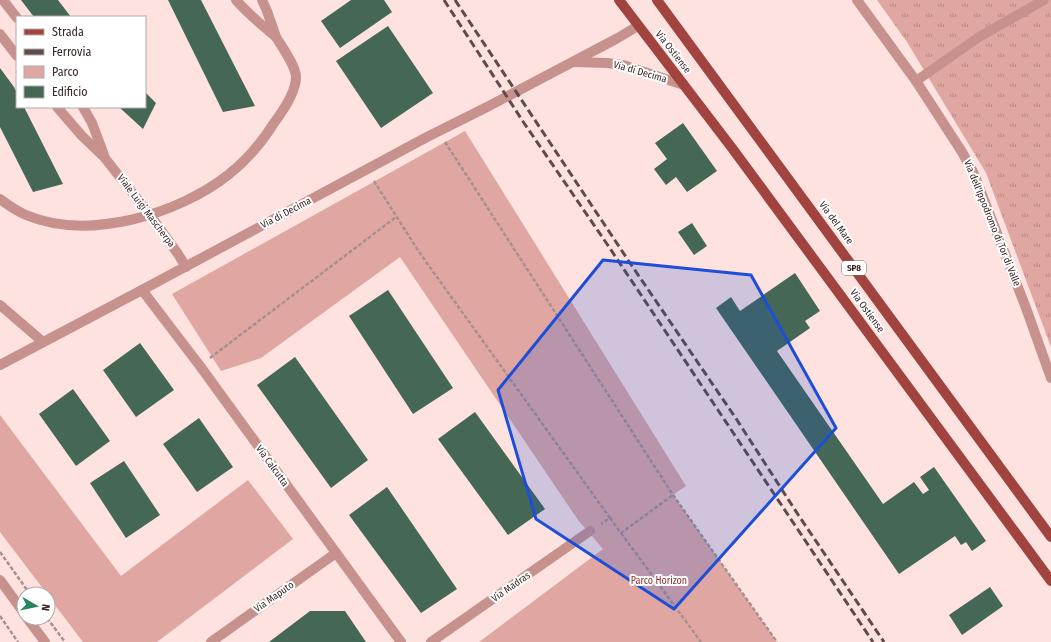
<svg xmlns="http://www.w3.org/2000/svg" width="1051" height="642" font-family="'Fira Sans Condensed',sans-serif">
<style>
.grass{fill:url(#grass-tufts)}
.green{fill:#e0a7a2}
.building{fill:#456755}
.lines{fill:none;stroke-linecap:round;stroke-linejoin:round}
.path{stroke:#a7908e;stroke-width:2.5;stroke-dasharray:4 2;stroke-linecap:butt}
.minor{stroke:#c7928d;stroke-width:10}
.major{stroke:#a14440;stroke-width:10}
.rail{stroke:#5e4b4a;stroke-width:3;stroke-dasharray:8 4;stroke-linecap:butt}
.marked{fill:#1d4ed8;fill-opacity:0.2;stroke:#1d4ed8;stroke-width:3;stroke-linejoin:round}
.labels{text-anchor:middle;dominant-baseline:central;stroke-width:4;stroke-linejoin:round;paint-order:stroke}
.shield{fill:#fff;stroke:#746868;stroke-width:1}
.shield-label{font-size:9px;font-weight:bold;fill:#392827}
.street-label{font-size:10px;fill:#392827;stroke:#fff}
.park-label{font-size:10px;fill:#873330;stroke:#fff}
</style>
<defs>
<pattern id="grass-tufts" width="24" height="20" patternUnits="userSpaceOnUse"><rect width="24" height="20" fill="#e0a7a2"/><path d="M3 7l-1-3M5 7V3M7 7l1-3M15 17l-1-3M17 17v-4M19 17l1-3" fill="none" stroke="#b78884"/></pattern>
</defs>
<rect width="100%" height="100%" fill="#fde2df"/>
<polygon class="grass" points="877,0 1051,0 1051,347 986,173 907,42"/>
<g class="green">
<polygon points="465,131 686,486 673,495 777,642 479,642 603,549 578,520 400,257 261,358 221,371 172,294"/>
<polygon points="0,415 121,576 248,480 293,539 157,642 83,642 48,596 48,594 47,594 0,532"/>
</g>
<g class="building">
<polygon points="21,0 58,0 71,17 34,17"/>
<polygon points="168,0 201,0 255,106 223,112"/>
<polygon points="351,0 384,0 392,12 340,48 321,21"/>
<polygon points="388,26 433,93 381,128 336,61"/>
<polygon points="0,68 14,87 17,93 17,107 24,107 63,184 33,192 0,127"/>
<polygon points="145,92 156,103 143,129 119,107 145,107"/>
<polygon points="683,123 717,171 687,192 676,177 666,185 654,169 667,159 655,143"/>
<polygon points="692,223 707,246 694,255 678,232"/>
<polygon points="795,273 820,311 805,321 810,328 777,351 883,504 914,482 923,494 929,490 920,477 934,467 986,541 972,551 966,542 961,545 955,536 899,574 716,308 731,297 740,311"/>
<polygon points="388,290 453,388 413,414 349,316"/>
<polygon points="140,343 174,390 136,417 103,370"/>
<polygon points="295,357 368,460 331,488 257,385"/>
<polygon points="73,389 110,441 76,466 39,414"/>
<polygon points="475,412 545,509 508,535 438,439"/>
<polygon points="199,418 233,467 197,492 163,444"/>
<polygon points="124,461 160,515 126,538 90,483"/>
<polygon points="387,487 457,589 421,613 349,515"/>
<polygon points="990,587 1003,606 962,635 949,615"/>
<polygon points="310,611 345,611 366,642 269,642"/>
</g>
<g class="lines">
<g class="path">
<polyline points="445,142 673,495 777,642"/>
<polyline points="374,181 419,252 610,518 601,524"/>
<polyline points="210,358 396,217"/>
<polyline points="610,518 621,533 673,495"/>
<polyline points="621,533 701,642"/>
<polyline points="0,552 30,594"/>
<polyline points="0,616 18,642"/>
<polyline points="47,618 65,642"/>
</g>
<g class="minor">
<polyline points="3,0 17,18"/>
<path d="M236,0C248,14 262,25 276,37L267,11L262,0"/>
<polyline points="857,0 916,81 962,152 974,174 1026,308 1051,378"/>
<polyline points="0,34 17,56"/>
<polyline points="574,62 607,63 623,65 684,85"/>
<polyline points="916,81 979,37 1044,0"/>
<polyline points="57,107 82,136 104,157 150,215 178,254 186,267"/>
<polyline points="83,107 92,123 104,155"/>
<path d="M0,199C8,205 17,211 26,215C88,241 177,215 228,175C246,161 262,142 274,123C283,111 296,92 296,77C296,66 282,47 276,37"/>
<polyline points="142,290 200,366 401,642"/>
<polyline points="0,305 43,342"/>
<polyline points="0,365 142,290 427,137 489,106 616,39 638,26"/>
<polyline points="0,580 24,613"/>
<polyline points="27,618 45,642"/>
<polyline points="211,642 336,553"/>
<polyline points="431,642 590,531"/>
</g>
<g class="major">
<polyline points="619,0 732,148 1051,581"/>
<polyline points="657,0 1051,537"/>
</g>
<g class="rail">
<polyline points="444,0 524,123 607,244 873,642"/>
<polyline points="455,0 630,263 737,420 797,513 884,642"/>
</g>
</g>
<path class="marked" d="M603,260L751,275L836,428L674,609L536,519L498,390Z"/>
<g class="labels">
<rect class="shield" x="842" y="261" width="24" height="14" rx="3"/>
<g class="shield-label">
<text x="854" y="268">SP8</text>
</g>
<g class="street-label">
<text transform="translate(673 52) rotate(52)">Via Ostiense</text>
<text transform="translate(640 72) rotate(16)">Via di Decima</text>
<text transform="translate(146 211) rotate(53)">Viale Luigi Mascherpa</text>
<text transform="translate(286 213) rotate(-28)">Via di Decima</text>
<text transform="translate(836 223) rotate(54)">Via del Mare</text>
<text transform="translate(992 223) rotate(68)">Via dell'Ippodromo di Tor di Valle</text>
<text transform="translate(867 311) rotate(54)">Via Ostiense</text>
<text transform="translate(272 466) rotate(54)">Via Calcutta</text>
<text transform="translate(511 587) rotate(-35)">Via Madras</text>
<text transform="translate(274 597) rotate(-35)">Via Maputo</text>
</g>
<g class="park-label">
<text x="659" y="581">Parco Horizon</text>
</g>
</g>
<rect x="16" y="16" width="130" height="92" fill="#ffffff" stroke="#b0a9a9"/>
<rect x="24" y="29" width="20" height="6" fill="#a14440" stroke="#b0a9a9"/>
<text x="52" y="36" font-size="12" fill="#392827">Strada</text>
<rect x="24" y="49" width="20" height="6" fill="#5e4b4a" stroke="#b0a9a9"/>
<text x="52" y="56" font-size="12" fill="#392827">Ferrovia</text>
<rect x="24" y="66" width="20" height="12" fill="#e0a7a2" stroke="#b0a9a9"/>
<text x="52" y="76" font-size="12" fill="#392827">Parco</text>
<rect x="24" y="86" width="20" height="12" fill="#456755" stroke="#b0a9a9"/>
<text x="52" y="96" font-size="12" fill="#392827">Edificio</text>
<g transform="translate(36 606) rotate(99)"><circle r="19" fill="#ffffff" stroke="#b0a9a9"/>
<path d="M0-3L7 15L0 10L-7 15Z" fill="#26855d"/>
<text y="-6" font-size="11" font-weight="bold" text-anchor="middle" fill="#392827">N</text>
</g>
</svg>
